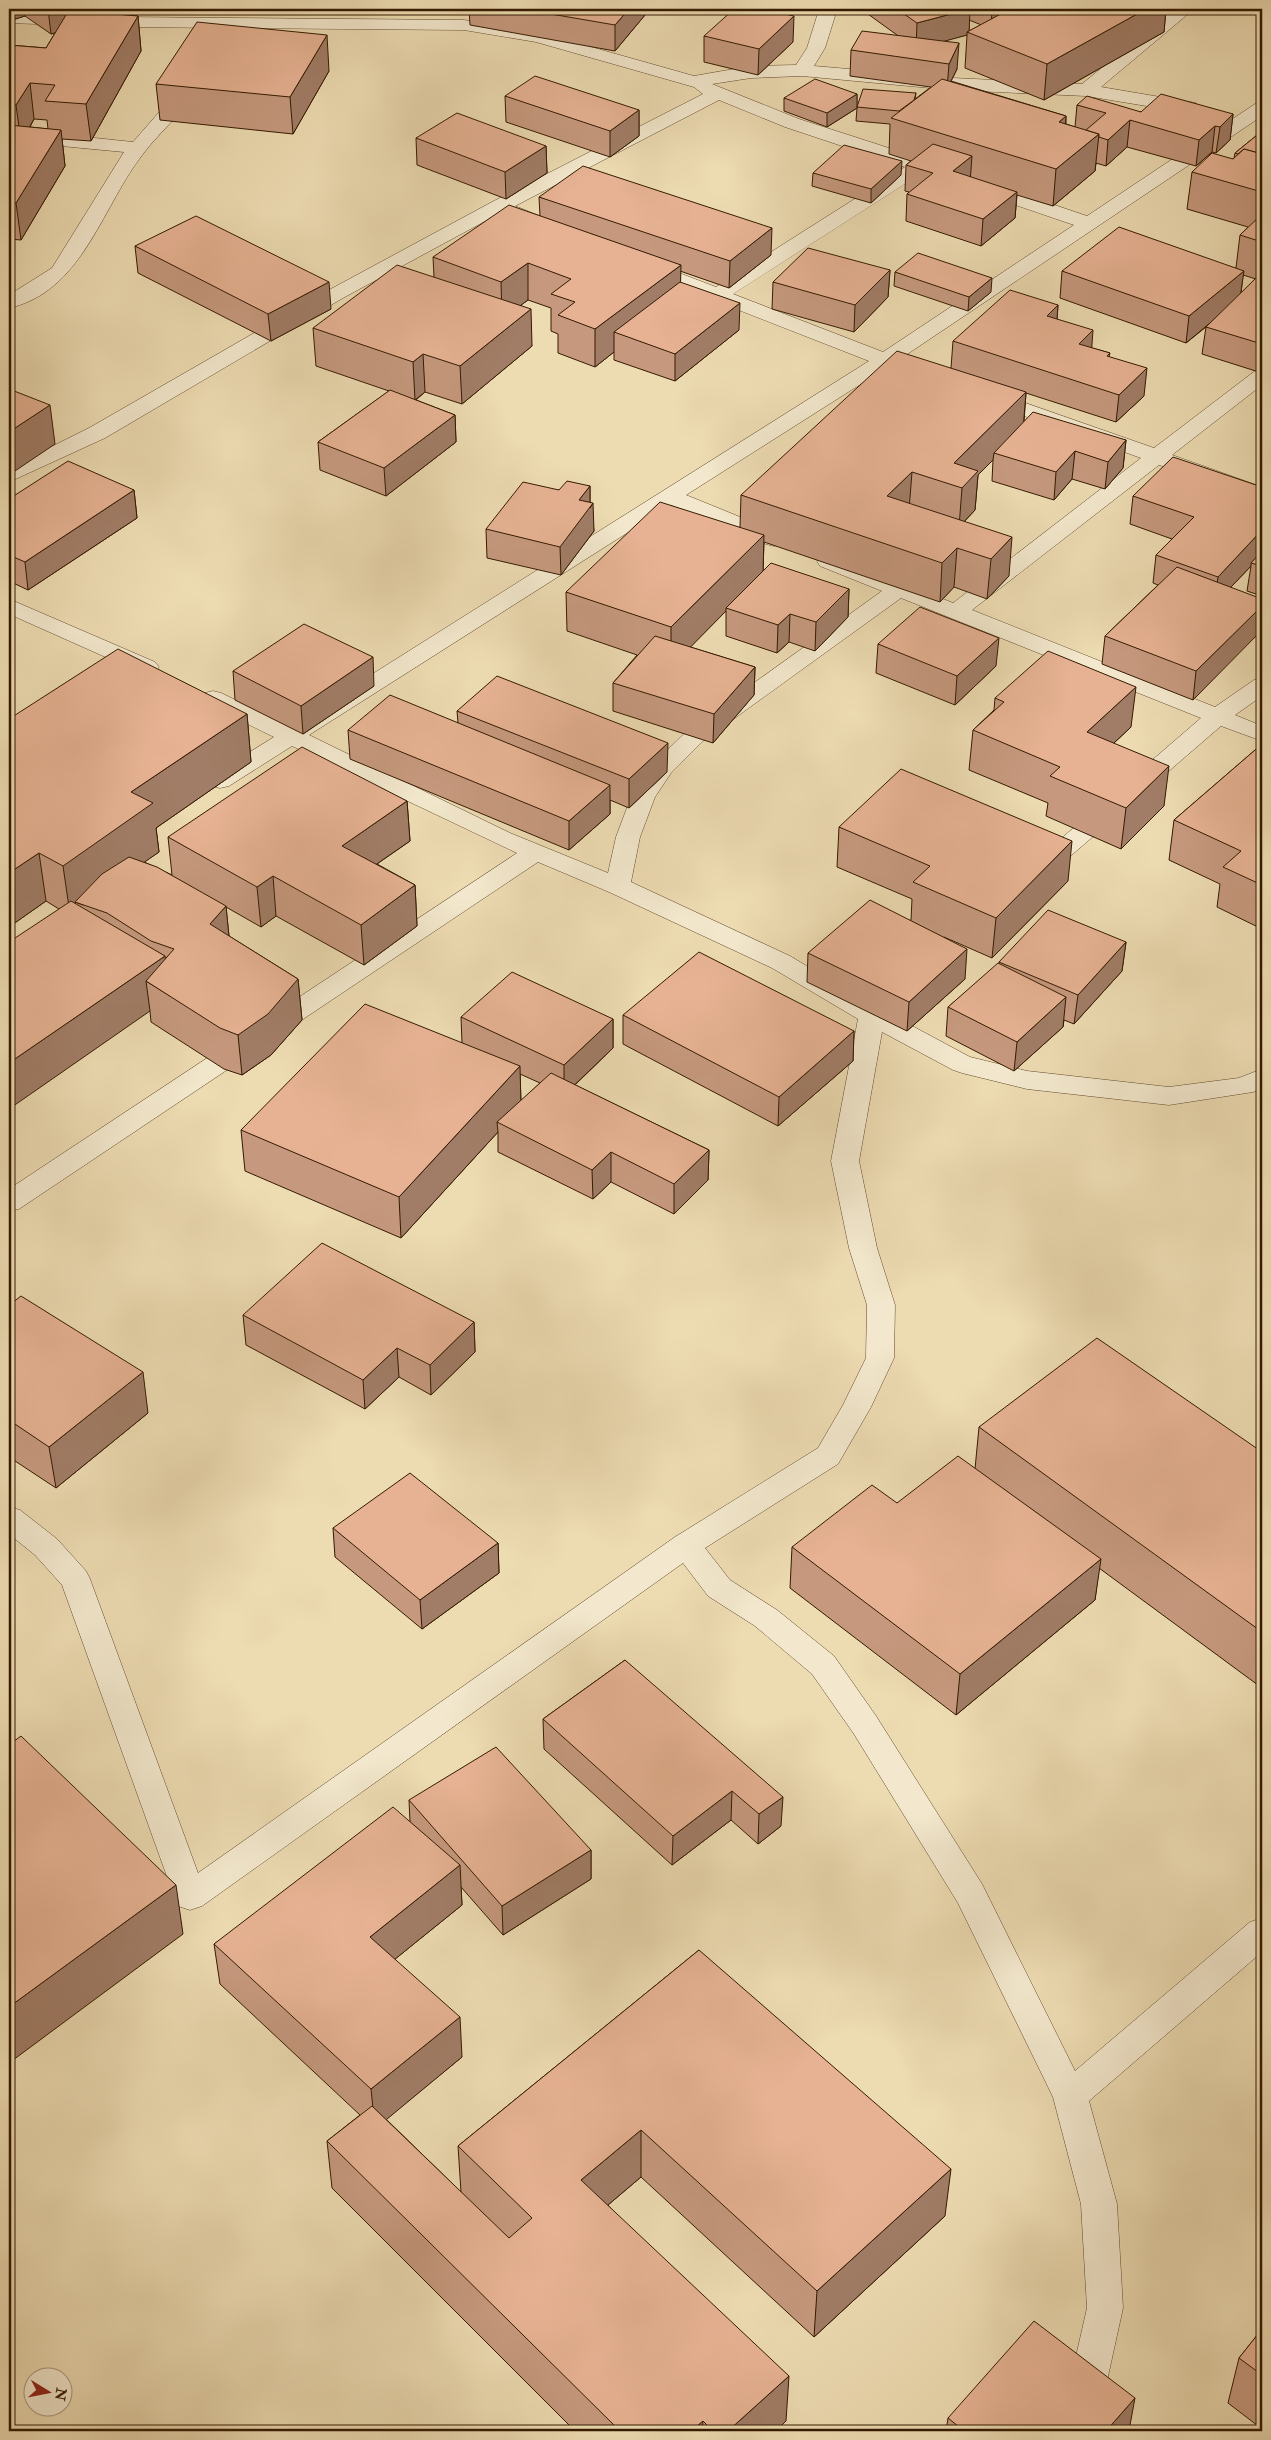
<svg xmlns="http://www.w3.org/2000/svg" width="1271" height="2440" font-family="'IM FELL Double Pica',serif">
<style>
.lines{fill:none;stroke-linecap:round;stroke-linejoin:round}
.street-casing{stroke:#624a2c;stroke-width:1}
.street{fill:#f3e8cd;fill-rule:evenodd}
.wall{fill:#c6997e;stroke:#341a00;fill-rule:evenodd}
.shaded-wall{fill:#a17d67;stroke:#341a00}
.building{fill:#e6b293;stroke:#341a00}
</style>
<rect width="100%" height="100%" fill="#eddbb2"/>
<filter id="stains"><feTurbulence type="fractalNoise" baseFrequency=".004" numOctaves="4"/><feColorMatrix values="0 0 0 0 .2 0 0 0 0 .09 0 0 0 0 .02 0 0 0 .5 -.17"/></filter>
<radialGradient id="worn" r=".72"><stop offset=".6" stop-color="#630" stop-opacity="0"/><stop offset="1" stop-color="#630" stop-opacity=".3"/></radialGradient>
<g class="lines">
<g class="street-casing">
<g id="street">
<path d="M812,9H830L835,16L825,48L814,66L952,78L1082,84L1174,9H1194L1101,87L1196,103L1198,107L1196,111L1189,113L1086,96L952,90L802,76L751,78L712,84L799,119L929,161L931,163L1087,216L1255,104L1262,102V116L900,359L907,365L904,369L897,371L886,368L686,495L782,534L785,539L782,544L774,546L766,544L671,505L309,735L510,833L608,873L616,837L631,797L654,763L687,731L882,591L820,566L817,561L820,556L828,554L836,556L953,603L1141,458L983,401L979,397L983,393L990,391L997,393L1154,448L1255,371L1262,369V385L1172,455L1262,487V500L1159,465L972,610L1215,707L1254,680L1262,678V696L1235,715L1262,726V741L1221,726L1052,872L1043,875L1034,872L1031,867L1034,862L1201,718L901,598L703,741L671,773L655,797L640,837L631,882L790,956L870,1004C883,992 892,979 910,984L914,990L890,1014L970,1057L1027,1071L1169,1087L1239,1078L1262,1069V1088L1253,1092L1169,1105L1027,1089L962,1073L953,1070L882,1032L859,1161L877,1248L895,1305L894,1358L871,1407L838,1464L705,1548L730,1580L777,1610L834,1656L876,1716L982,1884L1075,2071L1250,1922L1262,1918V1952L1089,2101L1117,2204L1123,2308L1096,2431H1059L1087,2308L1081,2204L1053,2097L958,1903L854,1734L812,1674L755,1626L708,1596L683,1563L202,1906L190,1910L178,1906L174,1896L62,1585L35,1555L9,1534V1507L20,1510L57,1539L86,1571L90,1579L198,1873L675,1537L818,1448L843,1405L866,1358L867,1305L849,1248L831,1161L858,1019L772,968L609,892L538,862L19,1209L9,1211V1189L517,853L292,746L229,786L220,788L211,786L208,781L211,776L274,737L205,703L201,698L205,693L213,691L221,693L290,726L869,361L639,271L636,267L639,263L646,261L653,263L716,287L905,167L785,127L719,100L515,206L547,219L550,223L547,227H533L500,213L343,298L105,438L9,482V468L89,428L329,290L492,202L703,94L694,87L536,42L464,30L120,27L9,23V13L120,17L464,20L538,32L694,76L751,66L796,65L807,48L817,16ZM922,173L1074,225L883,352L733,294Z"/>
<path d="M188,85L195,87L197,91C181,115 157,134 140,158C101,210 81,292 9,308V295L52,268L124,152L9,141V129L133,142L181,87Z"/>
<polygon points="9,599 155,662 159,667 155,672 147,674 139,672 9,614"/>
</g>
</g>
<use href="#street" class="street"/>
</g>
<g class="wall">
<path d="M9,9H131L115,14L138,16L141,51L91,141L62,139L65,166L21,240L9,239V45L46,48L55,33L51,34L25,16L9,21ZM34,119L47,120L48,129L30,127Z"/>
<polygon points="469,9 645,9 645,15 615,51 470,25"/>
<path d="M861,9H1166L1164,32L1044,100L965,68L967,35L943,41L957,69L951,81L1066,116V124L1075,127L1077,105L1141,112L1233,114L1230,140L1216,153L1212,152L1196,166L1127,147L1106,166L1096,163L1095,171L1053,206L1017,195L1015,218L981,246L906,221L907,194L909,192L905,191L906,165L911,161L889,154L890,124L856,121L857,108L827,127L784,111V98L857,94V107L916,93L915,99L931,87L850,76L851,50L897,35ZM969,20L979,24L981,25L969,31Z"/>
<polygon points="704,36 793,42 758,75 704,62"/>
<polygon points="329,71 293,134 160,120 156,84"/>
<polygon points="505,96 639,110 639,136 610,157 506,122"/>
<path d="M1262,131V373L1202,354L1206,327L1186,343L1060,298L1062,271L1236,268L1240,235L1248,227L1187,209L1192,172L1233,159L1234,158L1235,153ZM1243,275L1256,279L1241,293Z"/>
<polygon points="416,138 546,146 547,173 506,199 417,165"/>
<polygon points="813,173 901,175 871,203 812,186"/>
<polygon points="539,197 771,255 729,288 680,271 680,282 739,330 675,381 614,360 614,352 595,367 558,353 558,334 551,331 551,308 528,300 521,305 532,346 462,404 425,392 416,400 455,415 456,442 386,496 320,470 318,442 389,391 316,366 313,328 434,277 433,257 540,216"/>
<polygon points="135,246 331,309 271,341 138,273"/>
<polygon points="890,270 888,297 854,332 772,309 773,282"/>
<polygon points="895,272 991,292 968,311 894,286"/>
<polygon points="1058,305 1057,319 1092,348 1110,353 1109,357 1144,396 1116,422 1026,393 1024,422 1126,440 1123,468 1105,489 1072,479 1054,500 992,481 993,460 978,475 975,510 964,522 1009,576 987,599 954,587 940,602 764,542 763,571 849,589 848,617 815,651 789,642 777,653 726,636 726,611 690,647 755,667 754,695 713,743 613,711 613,683 637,655 567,631 566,592 740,527 741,495 951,368 953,341"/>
<polygon points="590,486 590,502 594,531 561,575 487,558 486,529 559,490"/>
<polygon points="1262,487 1262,596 1247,591 1251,566 1231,587 1193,700 1102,664 1105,636 1158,585 1153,583 1156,555 1172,539 1130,524 1133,496"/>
<polygon points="134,490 137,518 28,590 9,581 9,499"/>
<polygon points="878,644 996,666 955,705 876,673"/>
<polygon points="233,671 374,686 303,734 235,700"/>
<polygon points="995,698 1131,727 1114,743 1164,806 1121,849 1046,816 1048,803 969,770 973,730 994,710"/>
<polygon points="457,711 667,772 629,808 610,800 610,814 569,850 350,759 348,730 458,723"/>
<polygon points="247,714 251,762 156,828 159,852 144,862 172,875 168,837 407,801 410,841 377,864 415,885 417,926 364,965 276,916 261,927 226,907 229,936 298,979 302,1020 271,1055 242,1075 224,1069 151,1022 150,1011 59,909 46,901 9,927 9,719"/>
<polygon points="1262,744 1262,929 1217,907 1220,884 1169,860 1174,820"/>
<polygon points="839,827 1068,881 992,958 944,937 965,979 907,1031 807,982 808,953 911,920 912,899 837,867"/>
<polygon points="1126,942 1122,971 1074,1024 1064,1020 1063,1027 1014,1071 946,1036 948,1007 999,964 999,962"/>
<polygon points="623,1015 854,1031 853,1061 778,1126 623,1044"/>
<path d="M461,1017L613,1019V1048L575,1085L709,1150L708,1180L674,1214L611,1182L593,1199L498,1152V1132L401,1238L245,1171L241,1130L462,1043ZM520,1074L540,1083L521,1101Z"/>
<polygon points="9,1301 148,1413 56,1488 9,1457"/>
<polygon points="243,1315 474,1322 475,1352 431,1395 399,1377 365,1409 246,1345"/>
<polygon points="979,1427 1262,1452 1262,1688 1099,1568 1095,1600 956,1715 790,1588 792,1547 897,1503 975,1469"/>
<polygon points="333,1528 498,1543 499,1573 422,1629 335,1557"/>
<polygon points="625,1660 781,1826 758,1844 731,1820 672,1865 544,1749 543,1719"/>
<polygon points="409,1800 591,1850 591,1879 503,1935 461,1887 462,1905 395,1959 462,2057 386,2119 461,2192 458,2146 699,1950 945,2216 814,2337 641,2177 608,2205 786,2421 776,2431 575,2431 332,2188 327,2141 360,2115 220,1984 214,1944 410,1822"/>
<polygon points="1262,2329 1262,2429 1228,2403 1239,2358"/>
<polygon points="948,2418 1130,2425 1124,2431 946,2431"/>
</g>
<g class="shaded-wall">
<polygon points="9,9 24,9 25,16 9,21"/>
<polygon points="48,9 131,9 51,34"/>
<polygon points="629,9 645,9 645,15 615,51 615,25"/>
<polygon points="970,9 969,33 967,32 967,35 916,49 917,23"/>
<polygon points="992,9 1014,9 991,29"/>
<polygon points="1146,9 1166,9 1164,32 1044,100 1047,64"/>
<polygon points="138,16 141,51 91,141 86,104"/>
<polygon points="794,16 793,42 758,75 759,49"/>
<polygon points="327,35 329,71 293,134 290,97"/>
<polygon points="959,43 957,69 947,89 949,64"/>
<polygon points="30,83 34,119 21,142 16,105"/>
<polygon points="857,94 857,108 827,127 827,113"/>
<polygon points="639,110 639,136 610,157 610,131"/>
<polygon points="1233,114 1230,140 1216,153 1220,127"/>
<polygon points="1066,116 1063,153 1059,122"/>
<polygon points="1130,120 1127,147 1106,166 1108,140"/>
<polygon points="1215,126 1212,152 1196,166 1199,140"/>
<polygon points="61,130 65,166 21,240 16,203"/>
<polygon points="1099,134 1095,171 1053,206 1056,169"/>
<polygon points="546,146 547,173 506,199 505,172"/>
<polygon points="972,156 970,183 953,171"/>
<polygon points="902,161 901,175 871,203 871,189"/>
<polygon points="1017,192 1015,218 981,246 983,219"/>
<polygon points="772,228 771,255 729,288 730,261"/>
<polygon points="528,263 528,300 502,319 501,282"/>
<polygon points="681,265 680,303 614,332 614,352 595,367 595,329"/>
<polygon points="890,270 888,297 854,332 855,305"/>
<polygon points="1244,271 1240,298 1186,343 1189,316"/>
<polygon points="992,278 991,292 968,311 969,297"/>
<polygon points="329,282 331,309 271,341 268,314"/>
<polygon points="740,303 739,330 675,381 675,354"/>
<polygon points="1058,305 1056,332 1047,316"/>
<polygon points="531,309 532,346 462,404 460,366"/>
<polygon points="1093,330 1091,358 1079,344"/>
<polygon points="423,354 425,392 415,400 413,362"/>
<polygon points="1147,368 1144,396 1116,422 1119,395"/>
<polygon points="1026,392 1023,430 994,453 993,460 978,475 975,510 959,527 962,488 954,463"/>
<polygon points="50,405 55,444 9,475 9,432"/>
<polygon points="455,415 456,442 386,496 384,468"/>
<polygon points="1126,440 1123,468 1105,489 1108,462"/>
<polygon points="1075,451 1072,479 1054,500 1056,472"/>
<polygon points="912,472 909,510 887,496"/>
<polygon points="590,486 590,508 593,503 594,531 561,575 560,547 579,500"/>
<polygon points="134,490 137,518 28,590 25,562"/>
<polygon points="1262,530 1262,554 1251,563 1251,566 1214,605 1218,577"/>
<polygon points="764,535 763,574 726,608 726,611 671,667 671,627"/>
<polygon points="1012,537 1009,576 987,599 991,559"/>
<polygon points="957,548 954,587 940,602 942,563"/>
<polygon points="849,589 848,617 815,651 816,622"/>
<polygon points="1262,606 1262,630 1193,700 1196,671"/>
<polygon points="790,614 789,642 777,653 778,625"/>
<polygon points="9,627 11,640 9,641"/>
<polygon points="999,638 996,666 955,705 957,676"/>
<polygon points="373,657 374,686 303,734 301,706"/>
<polygon points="755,667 754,695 713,743 714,714"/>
<polygon points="1136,687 1131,727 1083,772 1087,732"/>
<polygon points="247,714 251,762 156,828 159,852 83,905 75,902 76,910 70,914 63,866 131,792"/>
<polygon points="668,743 667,772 629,808 629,779"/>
<polygon points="1169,766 1164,806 1121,849 1126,808"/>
<polygon points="610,785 610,814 569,850 569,821"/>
<polygon points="407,801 410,841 345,886 342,846"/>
<polygon points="1072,841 1068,881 992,958 996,918"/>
<polygon points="39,853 46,901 9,927 9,873"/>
<polygon points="273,876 276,916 261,927 257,887"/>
<polygon points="415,885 417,926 364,965 361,925"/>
<polygon points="226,906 230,947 210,924"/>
<polygon points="1126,942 1122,971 1074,1024 1078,995"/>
<polygon points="967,949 965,979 907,1031 909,1002"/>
<polygon points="165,956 170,996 146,981 150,1011 9,1109 9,1063"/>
<polygon points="298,979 302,1020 271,1055 242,1075 238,1035"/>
<polygon points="1066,997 1063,1027 1014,1071 1017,1042"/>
<polygon points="613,1019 613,1048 564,1095 564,1065"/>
<polygon points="854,1031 853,1061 778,1126 779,1097"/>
<polygon points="520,1066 521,1107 497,1122 498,1132 401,1238 399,1197"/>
<polygon points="709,1150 708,1180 674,1214 674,1184"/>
<polygon points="611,1152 611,1182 593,1199 592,1170"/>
<polygon points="474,1322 475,1352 431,1395 430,1365"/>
<polygon points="397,1348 399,1377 365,1409 363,1380"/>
<polygon points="143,1372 148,1413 56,1488 49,1447"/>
<polygon points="498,1543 499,1573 422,1629 420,1600"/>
<polygon points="1101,1559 1095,1600 956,1715 960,1674"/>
<polygon points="732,1791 731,1820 672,1865 673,1836"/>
<polygon points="783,1797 781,1826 758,1844 759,1814"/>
<polygon points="591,1850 591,1879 503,1935 502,1906"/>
<polygon points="460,1865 462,1905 373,1977 370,1937"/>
<polygon points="176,1885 183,1934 9,2063 9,2007"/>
<polygon points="460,2017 462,2057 375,2129 371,2089"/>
<polygon points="641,2130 641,2177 582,2227 581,2180"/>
<polygon points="951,2169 945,2216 814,2337 817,2291"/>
<polygon points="789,2376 786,2421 776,2431 728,2431"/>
<polygon points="1135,2398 1130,2425 1124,2431 1106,2431"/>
<polygon points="703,2421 702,2431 691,2431"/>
</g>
<g class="building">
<polygon points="522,9 629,9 615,25"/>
<polygon points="734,9 762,9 794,16 759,49 704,36"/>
<polygon points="897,9 970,9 917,23"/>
<polygon points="1010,9 1146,9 1047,64 967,32"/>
<polygon points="69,10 138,16 86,104 45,101 55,85 30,83 16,105 9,105 9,45 46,48"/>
<polygon points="197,22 327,35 290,97 156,84"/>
<polygon points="862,31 959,43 949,64 851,50"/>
<polygon points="535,76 639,110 610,131 505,96"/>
<polygon points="815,79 857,94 827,113 784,98"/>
<polygon points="942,79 1066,116 1059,122 1099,134 1056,169 891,118"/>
<polygon points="863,89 916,93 914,100 899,111 857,107"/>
<polygon points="1161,94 1233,114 1220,127 1215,126 1199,140 1130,120 1108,140 1099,137 1099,134 1086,130 1106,113 1077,105 1087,96 1141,112"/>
<polygon points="457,113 546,146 505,172 416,138"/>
<polygon points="9,125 61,130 16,203 9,203"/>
<polygon points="1262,131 1262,154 1244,149 1238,154 1235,153"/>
<polygon points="933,144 972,156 953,171 1017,192 983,219 907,194 933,173 906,165"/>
<polygon points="844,145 902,161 871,189 813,173"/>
<polygon points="1244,149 1262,154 1262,192 1192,172 1212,153 1233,159"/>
<polygon points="583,166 772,228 730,261 539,197"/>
<polygon points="509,205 681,265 595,329 558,315 575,302 551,294 571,279 528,263 501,282 433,257"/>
<polygon points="1262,214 1262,242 1240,235"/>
<polygon points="196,216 329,282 268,314 135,246"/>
<polygon points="1119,227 1244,271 1189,316 1062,271"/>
<polygon points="808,248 890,270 855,305 773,282"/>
<polygon points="918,253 992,278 969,297 895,272"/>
<polygon points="397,265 531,309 460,366 423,354 413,362 313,328"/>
<polygon points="1256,278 1262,280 1262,344 1206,327"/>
<polygon points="680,282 740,303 675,354 614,332"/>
<polygon points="1010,290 1058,305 1047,316 1093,330 1079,344 1110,353 1107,356 1147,368 1119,395 953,341"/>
<polygon points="897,351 1026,392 954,463 978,471 962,488 912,472 887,496 1012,537 991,559 957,548 942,563 741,495"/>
<polygon points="9,389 50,405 9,432"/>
<polygon points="390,390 455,415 384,468 318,442"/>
<polygon points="1033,412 1126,440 1108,462 1075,451 1056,472 994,453"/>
<polygon points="1173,457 1262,487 1262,530 1218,577 1156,555 1194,517 1133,496"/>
<polygon points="68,461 134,490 25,562 9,555 9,499"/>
<polygon points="567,481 590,486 579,500 593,503 560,547 486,529 523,482 559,490"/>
<polygon points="660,502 764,535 671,627 566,592"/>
<polygon points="1262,551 1262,566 1251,563"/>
<polygon points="771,563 849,589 816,622 790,614 778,625 726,608"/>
<polygon points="1177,567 1262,599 1262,606 1196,671 1105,636"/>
<polygon points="920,607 999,638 957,676 878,644"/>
<polygon points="304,624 373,657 301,706 233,671"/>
<polygon points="655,636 755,667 714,714 613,683"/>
<polygon points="118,649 247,714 131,792 153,803 63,866 39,853 9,873 9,719"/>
<polygon points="1048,651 1136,687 1087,732 1169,766 1126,808 1050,776 1060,767 973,730 1004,702 995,698"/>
<polygon points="497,676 668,743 629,779 457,711"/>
<polygon points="390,695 610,785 569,821 348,730"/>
<polygon points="1262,744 1262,885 1223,867 1241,851 1174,820"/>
<polygon points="302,747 407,801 342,846 415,885 361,925 273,876 257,887 168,837"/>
<polygon points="901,769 1072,841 996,918 913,882 930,866 839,827"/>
<polygon points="129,857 157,867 226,906 210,924 298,979 268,1014 238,1035 220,1028 146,981 174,949 151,941 107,913 75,902 102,874"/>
<polygon points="870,900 967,949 909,1002 808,953"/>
<polygon points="71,901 165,956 9,1063 9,942"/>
<polygon points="1048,910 1126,942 1078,995 999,962"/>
<polygon points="699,952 854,1031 779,1097 623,1015"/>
<polygon points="998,963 1066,997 1017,1042 948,1007"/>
<polygon points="512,972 613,1019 564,1065 461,1017"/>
<polygon points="365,1004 520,1066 399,1197 241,1130"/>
<polygon points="551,1073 709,1150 674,1184 611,1152 592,1170 497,1122"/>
<polygon points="322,1243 474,1322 430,1365 397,1348 363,1380 243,1315"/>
<polygon points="21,1296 143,1372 49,1447 9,1420 9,1301 12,1303"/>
<polygon points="1097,1338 1262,1452 1262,1632 979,1427"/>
<polygon points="958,1456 1101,1559 960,1674 792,1547 872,1485 897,1503"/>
<polygon points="410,1473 498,1543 420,1600 333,1528"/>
<polygon points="625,1660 783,1797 759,1814 732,1791 673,1836 543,1719"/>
<polygon points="21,1736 176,1885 9,2007 9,1745"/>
<polygon points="496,1747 591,1850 502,1906 409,1800"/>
<polygon points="393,1807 460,1865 370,1937 460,2017 371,2089 214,1944"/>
<polygon points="699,1950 951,2169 817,2291 641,2130 581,2180 789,2376 728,2431 713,2431 703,2421 691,2431 620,2431 327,2141 372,2106 509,2238 532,2218 458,2146"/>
<polygon points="1034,2321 1135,2398 1106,2431 964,2431 948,2418"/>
<polygon points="1262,2329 1262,2375 1239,2358"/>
</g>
<rect width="1271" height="2440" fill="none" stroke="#eddbb2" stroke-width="30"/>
<rect x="10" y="10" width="1251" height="2420" fill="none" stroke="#341a00" stroke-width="2.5"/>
<rect x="15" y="15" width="1241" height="2410" fill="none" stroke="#341a00"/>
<g transform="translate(48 2392) rotate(100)"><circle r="24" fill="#f3e8cd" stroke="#a7967b"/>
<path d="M0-4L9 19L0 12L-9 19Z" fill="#8f2418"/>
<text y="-8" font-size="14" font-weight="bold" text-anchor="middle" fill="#341a00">N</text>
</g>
<rect width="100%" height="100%" filter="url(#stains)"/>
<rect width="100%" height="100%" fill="url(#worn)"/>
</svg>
